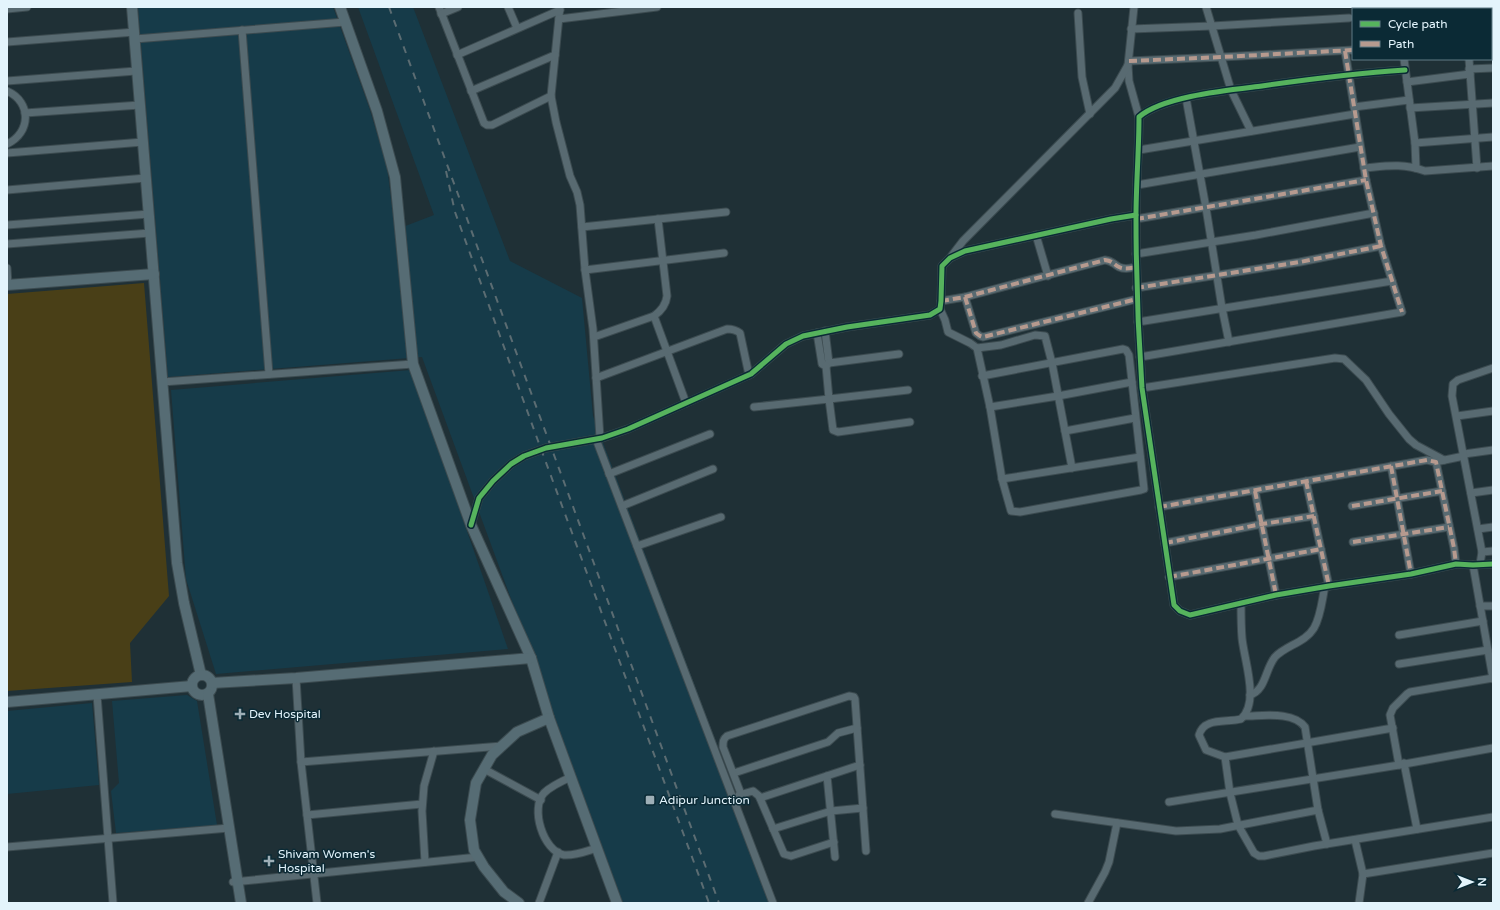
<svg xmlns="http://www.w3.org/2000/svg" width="1500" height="910" font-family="'Varela Round',sans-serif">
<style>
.built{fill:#163b49}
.green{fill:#493f17}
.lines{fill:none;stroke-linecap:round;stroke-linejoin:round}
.street-casing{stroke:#3c4b50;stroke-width:9}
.secondary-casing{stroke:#3c4b50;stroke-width:12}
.street{stroke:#586a71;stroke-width:7}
.secondary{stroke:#566c74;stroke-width:10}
.rail{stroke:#5b6c72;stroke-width:2;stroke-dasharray:7 7;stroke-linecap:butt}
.quiet{stroke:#b69a8f;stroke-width:4;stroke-dasharray:8 4;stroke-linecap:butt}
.cycleway-casing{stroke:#0b2a35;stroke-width:8}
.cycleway{stroke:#56b35d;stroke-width:5}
.poi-dot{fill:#9eafb7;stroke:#0b2a35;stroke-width:1.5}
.labels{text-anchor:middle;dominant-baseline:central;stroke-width:3;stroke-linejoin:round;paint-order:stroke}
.poi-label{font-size:12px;fill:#e3f4fc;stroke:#0b2a35;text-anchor:start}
</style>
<rect width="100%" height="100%" fill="#1f3036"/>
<g class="built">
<polygon points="138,7 333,7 369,107 387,167 395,230 434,215 358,7 413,7 510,261 582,298 593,416 715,739 775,903 623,903 422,357 168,377"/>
<polygon points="411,370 508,649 216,674 186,579 171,390"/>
<polygon points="187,695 197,701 217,825 116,833 111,791 119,783 112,701"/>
<polygon points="92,703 99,785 7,794 7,711"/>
</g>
<polygon class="green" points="144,283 169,596 130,643 132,682 7,691 7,294"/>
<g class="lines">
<g class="street-casing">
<g id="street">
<polyline points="439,7 484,123 487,125 492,125 551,96"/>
<polyline points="508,7 517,28"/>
<polyline points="560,7 551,96 556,122 570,176 577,192 580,205 585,270 593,329 600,438"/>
<polyline points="1134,7 1128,65 1129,81 1139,117"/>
<polyline points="1206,7 1231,90 1251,131"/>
<polyline points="1461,7 1462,9"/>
<polyline points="7,9 27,7"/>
<polyline points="1399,9 1400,7"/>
<polyline points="1078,13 1082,77 1090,114"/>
<polyline points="441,14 458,7"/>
<polyline points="559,19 657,7"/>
<polyline points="1131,29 1212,26 1349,18"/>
<polyline points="242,30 269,374"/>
<polyline points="1491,36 1493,36"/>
<polyline points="135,39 345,22"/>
<polyline points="7,42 135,32"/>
<polyline points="457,55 560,10"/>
<polyline points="1404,59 1415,143 1416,168"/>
<polyline points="1469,59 1477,168"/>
<polyline points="1129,61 1222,57 1353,50"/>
<polyline points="1469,69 1493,68"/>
<path d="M1405,70C1357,73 1310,79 1262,86C1230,90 1163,96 1139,117C1139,150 1136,184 1136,217C1136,274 1138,331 1142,388L1174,605L1180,611L1190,615L1276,595L1329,586L1411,574L1456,564L1473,565L1493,564"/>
<polyline points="7,81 136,71"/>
<polyline points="1407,82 1470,74"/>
<path d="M7,91C32,102 31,133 7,144"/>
<polyline points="471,91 555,55"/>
<polyline points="1186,98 1206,208 1222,308 1229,342"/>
<polyline points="1354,107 1409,100"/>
<polyline points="1410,108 1493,103"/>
<polyline points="25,113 140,105"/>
<polyline points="1415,143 1493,137"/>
<polyline points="1139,150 1355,114"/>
<polyline points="7,153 143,142"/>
<path d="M1364,168C1387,166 1402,163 1425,171L1493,166"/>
<polyline points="1137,185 1360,147"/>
<polyline points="7,190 146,178"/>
<path d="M658,219L667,296C666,305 661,311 654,316L686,403"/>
<polyline points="1136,219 1366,180"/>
<polyline points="7,225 149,214"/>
<polyline points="582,227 726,212"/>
<polyline points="1036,235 1048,276"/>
<polyline points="7,244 150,233"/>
<polyline points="1136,254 1256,235 1374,213"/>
<polyline points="950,258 963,241 1115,88 1128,65"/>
<polyline points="7,268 8,285"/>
<polyline points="585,270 724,253"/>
<polyline points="1136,288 1300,262 1381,246"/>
<polyline points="965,297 976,333 980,336 983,337 1137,299"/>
<path d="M941,301L965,297L1105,260C1113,261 1113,264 1119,267C1125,270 1131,268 1136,267"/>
<polyline points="940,309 945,320 948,332 970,343 977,348 990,407 1002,479 1011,511 1020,512 1141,490 1144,489 1129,355 1126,350 1123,349 982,376"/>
<polyline points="1138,322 1392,281"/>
<polyline points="817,333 822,364 826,366 829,363 825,331"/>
<polyline points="594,337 654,316"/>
<polyline points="977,348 1001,345 1035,335 1045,336 1052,363 1072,468"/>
<polyline points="1140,357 1402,312 1381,246 1366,180 1345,51"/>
<polyline points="829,363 899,354"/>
<polyline points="826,366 829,399 908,390"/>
<path d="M596,378L727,329C733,329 736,330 740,333L749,375"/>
<polyline points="162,382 413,364"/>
<polyline points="1142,388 1335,358 1344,359 1366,380 1389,414 1409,439 1416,445 1444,460"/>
<polyline points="754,407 829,399 833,430 838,432 910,422"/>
<polyline points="990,407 1058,396 1132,382"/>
<polyline points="1457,416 1493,411"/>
<polyline points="1065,431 1135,418"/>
<polyline points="596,439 773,903"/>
<polyline points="1464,454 1493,450"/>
<polyline points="1440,461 1464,456"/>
<polyline points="1391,466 1411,574"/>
<polyline points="609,474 710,434"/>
<polyline points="1002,479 1140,457"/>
<polyline points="1306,481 1329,586"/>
<polyline points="1255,491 1276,595"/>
<polyline points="1471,493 1493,490"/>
<polyline points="622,506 713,469"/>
<polyline points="1352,506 1442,491"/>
<polyline points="1159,507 1427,460 1436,462 1454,548 1456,564"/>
<polyline points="471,525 479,498 493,481 511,464 524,456 546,448 602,438 628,429 751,374 786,344 803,336 847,327 930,315 940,309 941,301 942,266 950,258 965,251 1111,219 1136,215"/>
<polyline points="1478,529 1493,527"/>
<polyline points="1353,542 1449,527"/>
<polyline points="1165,543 1262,524 1314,516"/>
<polyline points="637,546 721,517"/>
<polyline points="1482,552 1493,551"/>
<polyline points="1480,564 1482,552 1452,396 1453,384 1458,380 1493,368"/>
<polyline points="1473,565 1493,679"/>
<polyline points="1169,577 1321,549"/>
<polyline points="1480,606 1493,606"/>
<polyline points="1399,635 1483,621"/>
<polyline points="1399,664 1488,650"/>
<polyline points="296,678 301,762 317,903"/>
<polyline points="97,695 113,903"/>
<path d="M1250,695C1266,690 1265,669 1275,657C1286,645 1305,643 1314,628C1321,616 1322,600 1325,586"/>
<polyline points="1393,728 1225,757 1230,793 1238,825 1254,853 1259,856 1264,856 1314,846 1493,817"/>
<path d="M1225,757L1206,750L1199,735C1204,717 1226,723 1241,719C1260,702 1244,660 1242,638C1241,626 1241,615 1241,603"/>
<polyline points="301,762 502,746"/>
<polyline points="1404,763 1417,829"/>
<polyline points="1399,765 1390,715 1393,708 1407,694 1410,692 1493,678"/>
<polyline points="484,769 541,800"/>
<polyline points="734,773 828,742 838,733 857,728"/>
<polyline points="827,776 835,857"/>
<path d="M571,777C562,781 551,786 544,793C530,808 543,851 564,855C575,856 587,851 597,848"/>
<path d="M741,794L723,747C723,742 723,739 727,736L849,696L854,697L855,699L866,851"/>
<polyline points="739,795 753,791 759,796 784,854 791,856 834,842"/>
<polyline points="760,798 860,765"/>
<polyline points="1169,802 1399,765 1493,748"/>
<polyline points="1318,810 1327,844"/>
<path d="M1055,814L1176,831L1220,829L1318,810L1305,727C1293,711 1263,716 1245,716"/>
<polyline points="307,815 422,804"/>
<polyline points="773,829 831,811 863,808"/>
<polyline points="1355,840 1363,874 1493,853"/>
<polyline points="7,847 229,828"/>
<polyline points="425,862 422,811 424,786 434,751"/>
<polyline points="233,882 478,857"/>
<polyline points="539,903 558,852"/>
<polyline points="1088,903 1105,872 1109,862 1117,823"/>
<polyline points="1359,903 1363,874"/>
</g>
</g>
<g class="secondary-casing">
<g id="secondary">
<polyline points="132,7 177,563 184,603 201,675"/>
<polyline points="340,7 377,111 395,177 413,364 471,525 531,658 549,718 617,903"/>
<polyline points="7,285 154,274"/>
<circle cx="202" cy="685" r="10"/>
<polyline points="212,683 296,678 531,658"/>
<polyline points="208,694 241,903"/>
<polyline points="7,702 192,686"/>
<polyline points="519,903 504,892 484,867 474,850 470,820 476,783 492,755 517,732 549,718"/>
</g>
</g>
<use href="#street" class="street"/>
<use href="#secondary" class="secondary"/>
<g class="rail">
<polyline points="389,7 719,903"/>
<polyline points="446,171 455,212 541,449 709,903"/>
</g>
<g class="quiet">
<polyline points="1345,51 1366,180 1381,246 1402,312"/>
<polyline points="1129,61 1222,57 1353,50"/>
<polyline points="1136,219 1366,180"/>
<polyline points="1136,288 1300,262 1381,246"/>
<polyline points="965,297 976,333 980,336 983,337 1137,299"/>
<path d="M941,301L965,297L1105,260C1113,261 1113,264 1119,267C1125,270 1131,268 1136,267"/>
<polyline points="1391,466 1411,574"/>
<polyline points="1306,481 1329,586"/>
<polyline points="1255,491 1276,595"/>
<polyline points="1352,506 1442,491"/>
<polyline points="1159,507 1427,460 1436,462 1454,548 1456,564"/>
<polyline points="1353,542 1449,527"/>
<polyline points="1165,543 1262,524 1314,516"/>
<polyline points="1169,577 1321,549"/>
</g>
<g class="cycleway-casing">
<g id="cycleway">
<path d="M1405,70C1357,73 1310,79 1262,86C1230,90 1163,96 1139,117C1139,150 1136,184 1136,217C1136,274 1138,331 1142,388L1174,605L1180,611L1190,615L1276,595L1329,586L1411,574L1456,564L1473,565L1493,564"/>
<polyline points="471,525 479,498 493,481 511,464 524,456 546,448 602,438 628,429 751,374 786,344 803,336 847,327 930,315 940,309 941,301 942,266 950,258 965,251 1111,219 1136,215"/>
</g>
</g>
<use href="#cycleway" class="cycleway"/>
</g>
<g class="poi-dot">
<path d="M238 708h4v4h4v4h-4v4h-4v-4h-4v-4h4z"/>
<rect x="645" y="795" width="10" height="10" rx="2"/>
<path d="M267 855h4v4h4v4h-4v4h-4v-4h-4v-4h4z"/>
</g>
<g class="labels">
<g class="poi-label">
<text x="249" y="714">Dev Hospital</text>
<text x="659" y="800">Adipur Junction</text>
<text x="278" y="854">Shivam Women's<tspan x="278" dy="14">Hospital</tspan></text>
</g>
</g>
<rect width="1500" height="910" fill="none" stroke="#e3f4fc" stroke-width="16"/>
<rect x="1352" y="8" width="140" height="52" fill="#0b2a35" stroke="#617b85"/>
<rect x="1360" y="21" width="20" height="6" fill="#56b35d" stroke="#617b85"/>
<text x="1388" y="28" font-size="12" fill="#e3f4fc">Cycle path</text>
<rect x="1360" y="41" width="20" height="6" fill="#b69a8f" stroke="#617b85"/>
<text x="1388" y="48" font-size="12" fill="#e3f4fc">Path</text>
<g transform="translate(1472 882) rotate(90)" stroke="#0b2a35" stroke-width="3" paint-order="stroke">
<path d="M0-3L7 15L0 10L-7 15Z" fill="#e3f4fc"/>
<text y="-6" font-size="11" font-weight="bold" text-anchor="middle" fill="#e3f4fc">N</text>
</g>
</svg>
